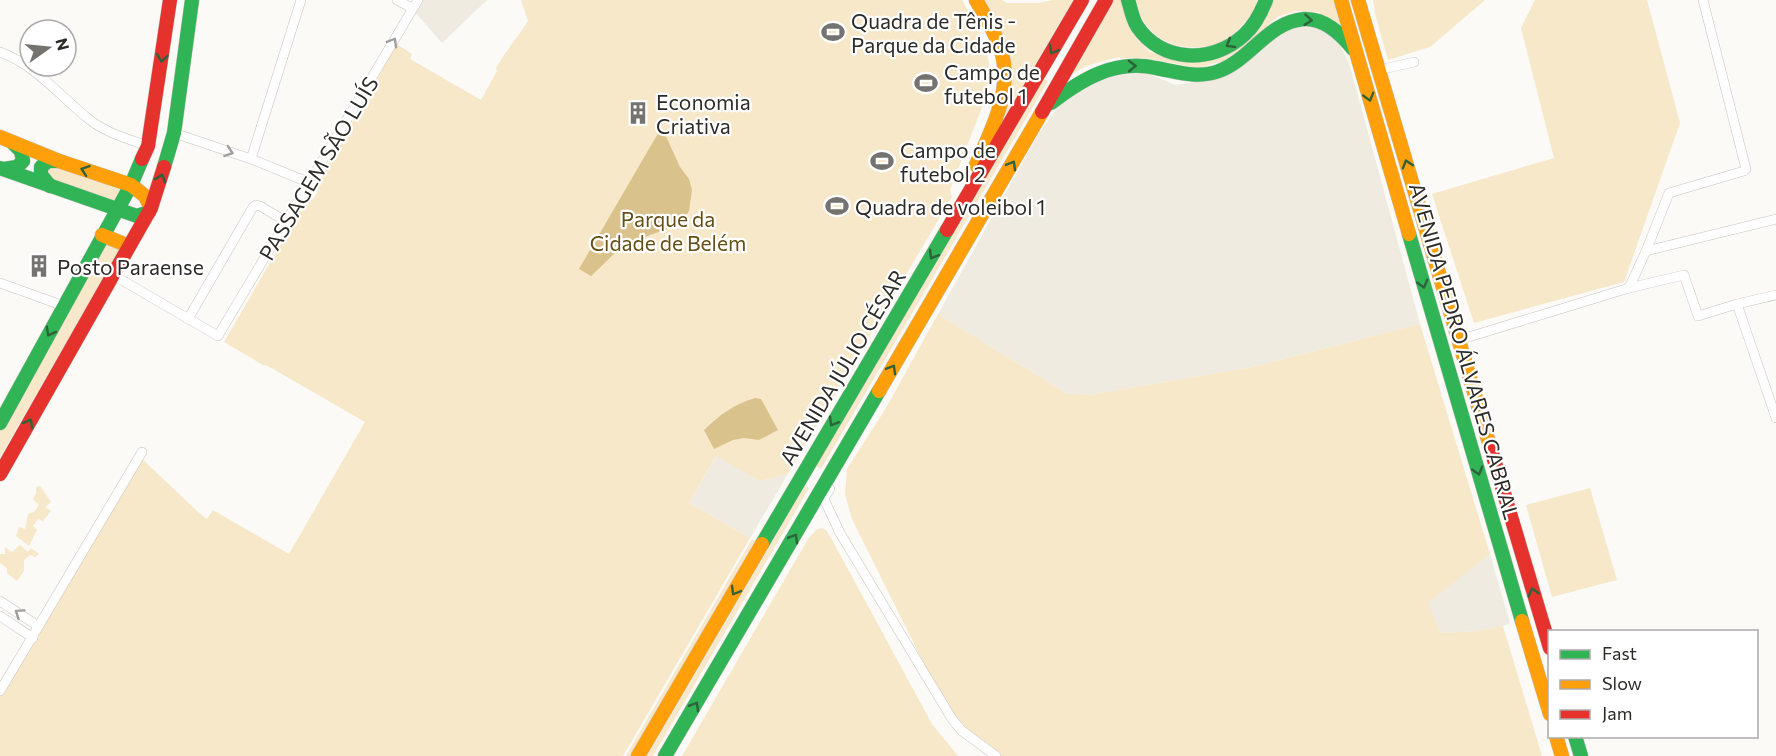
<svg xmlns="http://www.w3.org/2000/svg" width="1776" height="756" font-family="Commissioner,sans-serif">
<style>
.built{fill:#efebe1}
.green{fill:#f6e8c9}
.water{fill:#dac28c}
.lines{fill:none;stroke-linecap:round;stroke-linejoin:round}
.street-casing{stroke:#c7c5c2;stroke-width:10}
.fast-casing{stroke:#c7c5c2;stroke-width:15}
.slow-casing{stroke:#c7c5c2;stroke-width:15}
.jam-casing{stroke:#c7c5c2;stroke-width:15}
.street{stroke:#fffefe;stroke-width:9}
.fast{stroke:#30b455;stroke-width:14}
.slow{stroke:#ff9f0a;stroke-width:14}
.jam{stroke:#e5322d;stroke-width:14}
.oneway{stroke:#2e623a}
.oneway2{stroke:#a09f9e}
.labels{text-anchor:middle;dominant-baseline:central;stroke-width:4.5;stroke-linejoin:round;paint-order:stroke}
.poi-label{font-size:21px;fill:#2c2b28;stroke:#fff;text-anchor:start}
.street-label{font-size:21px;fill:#2c2b28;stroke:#fff}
.park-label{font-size:21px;fill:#654f15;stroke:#fff}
</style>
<rect width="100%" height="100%" fill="#fcfaf6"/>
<g class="built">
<polygon points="423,0 487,0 442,43 415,12"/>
<polygon points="1309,24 1338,40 1350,66 1420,324 1253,367 1089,395 1066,393 938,314 1039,133 1062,101 1092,83 1120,75 1147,73 1175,85 1221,78 1285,28"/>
<polygon points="717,455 760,481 788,474 750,538 689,503"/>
<polygon points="1490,554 1510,623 1503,626 1478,631 1439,633 1427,603"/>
</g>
<g class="green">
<path d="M521,0H962L980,33L989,62V89L950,190L952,197L788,474L760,481L716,456L689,503L750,538L623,756H0V697L47,618L139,456L197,511L207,519L213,510L289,554L365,422L268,366L263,365L224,342L303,206L314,198L319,189L316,186L397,44L412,54L410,59L481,100L497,71L496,68C506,51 517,38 528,21Z"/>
<polygon points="984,0 1002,0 1007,3 1038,3 1053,0 1073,0 1006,114 1009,67"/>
<polygon points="1112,0 1122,0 1123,9 1136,38 1150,52 1180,62 1207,61 1273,0 1333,0 1342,28 1318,12 1296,11 1277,17 1249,43 1223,61 1198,68 1146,58 1115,58 1086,66 1066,78"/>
<path d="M1136,0H1257C1256,3 1256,6 1255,9C1251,17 1227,42 1219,45C1214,47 1206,46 1200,47C1168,49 1142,33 1136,0Z"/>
<polygon points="1373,0 1485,0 1430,47 1388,60 1375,14"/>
<polygon points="1535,0 1647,0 1680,123 1624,282 1474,323 1432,194 1554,158 1521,28"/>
<polygon points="1043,79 1048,81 821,469 816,466"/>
<polygon points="61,164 121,190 114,202 50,179 47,174 47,166"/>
<polygon points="103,239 121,247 0,457 0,428"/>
<polygon points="938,314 1066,393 1089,395 1253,367 1420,324 1490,554 1428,603 1440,633 1477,631 1503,626 1542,756 999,756 973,735 943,702 852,519 845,494 847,469 886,408"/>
<polygon points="40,486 51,502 45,507 51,511 43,521 38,519 33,526 37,530 29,546 16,536 19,527 25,529 28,514 34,512 39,505 33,499 36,493 36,487"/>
<polygon points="805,486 809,488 653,756 647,756"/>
<polygon points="1590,488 1617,580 1552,597 1526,505"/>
<polygon points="822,528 826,530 831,538 932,724 958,756 682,756 808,539 816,530"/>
<polygon points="752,539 755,541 630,756 626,756"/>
<polygon points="20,545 28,552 31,548 39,554 35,557 30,555 24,560 24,571 17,581 7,573 7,568 0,563 0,554 5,554 5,547 12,552"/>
</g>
<g class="water">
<polygon points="660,130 665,134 680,167 689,179 692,190 689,211 679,225 650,235 614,254 591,276 579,269"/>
<path d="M755,398L761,399L778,430L759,440L744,438L733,440L714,449L704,430C720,415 734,404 755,398Z"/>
</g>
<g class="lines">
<g class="street-casing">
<g id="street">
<polyline points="397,0 412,8"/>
<path d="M0,52C35,65 57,93 85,116C103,132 125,138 148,146"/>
<polyline points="1379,70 1414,62"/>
<polyline points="174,133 251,159 310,183"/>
<polyline points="251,159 301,0"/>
<polyline points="1646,251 1776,219"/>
<polyline points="113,275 218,336 418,0"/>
<polyline points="0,283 64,306"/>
<polyline points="1629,288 1646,251 1669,193 1744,171 1746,169 1703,0"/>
<polyline points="1737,304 1776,418"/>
<polyline points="188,319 253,207 256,205 260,206 287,222"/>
<polyline points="1459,340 1629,288 1684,275 1698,316 1737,304 1776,295"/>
<polyline points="830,489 824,499 840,533 952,719 962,731 996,756"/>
<polyline points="0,601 38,626"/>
<polyline points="0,616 33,638"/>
<polyline points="0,691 142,452"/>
</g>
</g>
<g class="fast-casing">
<g id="fast">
<path d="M1128,0C1131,9 1132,18 1137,26C1161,63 1213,64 1244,35C1254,26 1261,13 1266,0"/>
<path d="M1051,103C1082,79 1115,59 1156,68C1178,72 1197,79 1219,71C1251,59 1268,22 1304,19C1325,18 1341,34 1353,49"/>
<polyline points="164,167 174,133 192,0"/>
<polyline points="0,168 137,216 149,212"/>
<polyline points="4,169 17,167 23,161 21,151 13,143"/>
<polyline points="50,186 41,175 41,167 48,161 59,161"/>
<polyline points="1409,234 1522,621"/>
<polyline points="0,423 131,185 142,159"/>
<polyline points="762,544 947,230"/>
<polyline points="1575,736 1581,756"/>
<polyline points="665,756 879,391"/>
</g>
</g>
<g class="slow-casing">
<g id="slow">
<path d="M976,0C985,16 995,32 1001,50C1013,90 992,129 976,165"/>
<polyline points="1341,0 1409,234"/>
<polyline points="1358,0 1490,446"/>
<polyline points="0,137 59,161 131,185 145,196 151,208"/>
<polyline points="102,235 129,246"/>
<polyline points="879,391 1042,112"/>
<polyline points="1522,621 1550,714"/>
<polyline points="1556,736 1562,756"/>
<polyline points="638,756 762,544"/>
</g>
</g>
<g class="jam-casing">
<g id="jam">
<polyline points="1042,112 1106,0"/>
<polyline points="142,159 148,146 170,0"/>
<polyline points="947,230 1082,0"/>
<polyline points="1490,446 1550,648"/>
<polyline points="0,474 151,208 164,167"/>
</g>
</g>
<use href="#street" class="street"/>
<use href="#fast" class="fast"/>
<use href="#slow" class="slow"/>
<use href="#jam" class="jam"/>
</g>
<defs><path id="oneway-chevron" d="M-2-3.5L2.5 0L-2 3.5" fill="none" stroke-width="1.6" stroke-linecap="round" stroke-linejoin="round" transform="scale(1.5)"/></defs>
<g class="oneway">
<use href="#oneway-chevron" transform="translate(1308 20) rotate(5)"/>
<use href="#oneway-chevron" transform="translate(1230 44) rotate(149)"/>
<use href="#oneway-chevron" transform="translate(1053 50) rotate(120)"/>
<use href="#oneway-chevron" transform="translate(162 58) rotate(98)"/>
<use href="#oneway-chevron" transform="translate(1132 66) rotate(-1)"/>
<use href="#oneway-chevron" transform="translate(1369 97) rotate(74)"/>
<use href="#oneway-chevron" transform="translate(1407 164) rotate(-107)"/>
<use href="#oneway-chevron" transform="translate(1012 165) rotate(-60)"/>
<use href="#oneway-chevron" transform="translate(85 170) rotate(-161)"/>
<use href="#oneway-chevron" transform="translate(161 178) rotate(-72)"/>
<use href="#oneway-chevron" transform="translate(933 255) rotate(121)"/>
<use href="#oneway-chevron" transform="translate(1423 284) rotate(74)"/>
<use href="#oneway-chevron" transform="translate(50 332) rotate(119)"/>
<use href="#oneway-chevron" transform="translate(892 369) rotate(-60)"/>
<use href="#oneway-chevron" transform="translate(833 422) rotate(121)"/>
<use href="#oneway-chevron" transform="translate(29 423) rotate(-61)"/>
<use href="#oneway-chevron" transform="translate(1478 471) rotate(74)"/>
<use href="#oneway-chevron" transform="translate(794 538) rotate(-60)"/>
<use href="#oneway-chevron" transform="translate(735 591) rotate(120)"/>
<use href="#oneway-chevron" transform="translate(1533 592) rotate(-106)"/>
<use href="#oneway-chevron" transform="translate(695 706) rotate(-60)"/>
</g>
<g class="oneway2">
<use href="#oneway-chevron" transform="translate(393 42) rotate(-60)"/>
<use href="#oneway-chevron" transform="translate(229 152) rotate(19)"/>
<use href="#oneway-chevron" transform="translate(19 613) rotate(-146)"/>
</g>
<defs>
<g id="stadium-bare" transform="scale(1.8)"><path d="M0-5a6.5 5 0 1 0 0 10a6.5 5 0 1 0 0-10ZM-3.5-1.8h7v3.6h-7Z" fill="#757370" stroke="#fff" stroke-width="2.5" paint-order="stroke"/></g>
<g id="building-bare" transform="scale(1.8)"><path d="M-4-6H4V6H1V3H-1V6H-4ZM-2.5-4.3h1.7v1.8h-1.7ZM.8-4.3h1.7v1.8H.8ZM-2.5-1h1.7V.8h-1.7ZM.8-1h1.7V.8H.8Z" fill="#757370" stroke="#fff" stroke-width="2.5" paint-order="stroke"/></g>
</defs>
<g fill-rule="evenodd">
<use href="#stadium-bare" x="833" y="32"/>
<use href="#stadium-bare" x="926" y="83"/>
<use href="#building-bare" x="638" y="113"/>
<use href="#stadium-bare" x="882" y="161"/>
<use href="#stadium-bare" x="837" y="206"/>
<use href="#building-bare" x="39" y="266"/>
</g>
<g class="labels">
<g class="poi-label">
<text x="851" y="20">Quadra de Tênis -<tspan x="851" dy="24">Parque da Cidade</tspan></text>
<text x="944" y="71">Campo de<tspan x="944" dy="24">futebol 1</tspan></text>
<text x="656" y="101">Economia<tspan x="656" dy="24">Criativa</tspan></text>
<text x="900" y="149">Campo de<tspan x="900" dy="24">futebol 2</tspan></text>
<text x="855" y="206">Quadra de voleibol 1</text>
<text x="57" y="266">Posto Paraense</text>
</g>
<g class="street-label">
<text transform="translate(318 168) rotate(-59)">PASSAGEM SÃO LUÍS</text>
<text transform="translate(1465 351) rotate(74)">AVENIDA PEDRO ÁLVARES CABRAL</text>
<text transform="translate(842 367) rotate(-59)">AVENIDA JÚLIO CÉSAR</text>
</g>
<g class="park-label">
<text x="668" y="218">Parque da<tspan x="668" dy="24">Cidade de Belém</tspan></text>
</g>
</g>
<rect x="1548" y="630" width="210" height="108" fill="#ffffff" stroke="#abaaa9" stroke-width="1.5"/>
<rect x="1560" y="650" width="30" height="9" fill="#30b455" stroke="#abaaa9" stroke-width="1.5"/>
<text x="1602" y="660" font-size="18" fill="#2c2b28">Fast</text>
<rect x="1560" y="680" width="30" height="9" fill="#ff9f0a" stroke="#abaaa9" stroke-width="1.5"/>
<text x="1602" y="690" font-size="18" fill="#2c2b28">Slow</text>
<rect x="1560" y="710" width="30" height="9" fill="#e5322d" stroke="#abaaa9" stroke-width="1.5"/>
<text x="1602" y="720" font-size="18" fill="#2c2b28">Jam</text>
<g transform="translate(48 48) rotate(75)"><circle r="28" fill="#ffffff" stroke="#abaaa9" stroke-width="1.5"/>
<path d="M0-4.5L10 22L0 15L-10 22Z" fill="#757370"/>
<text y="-9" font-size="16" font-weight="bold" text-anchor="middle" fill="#2c2b28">N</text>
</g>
</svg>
